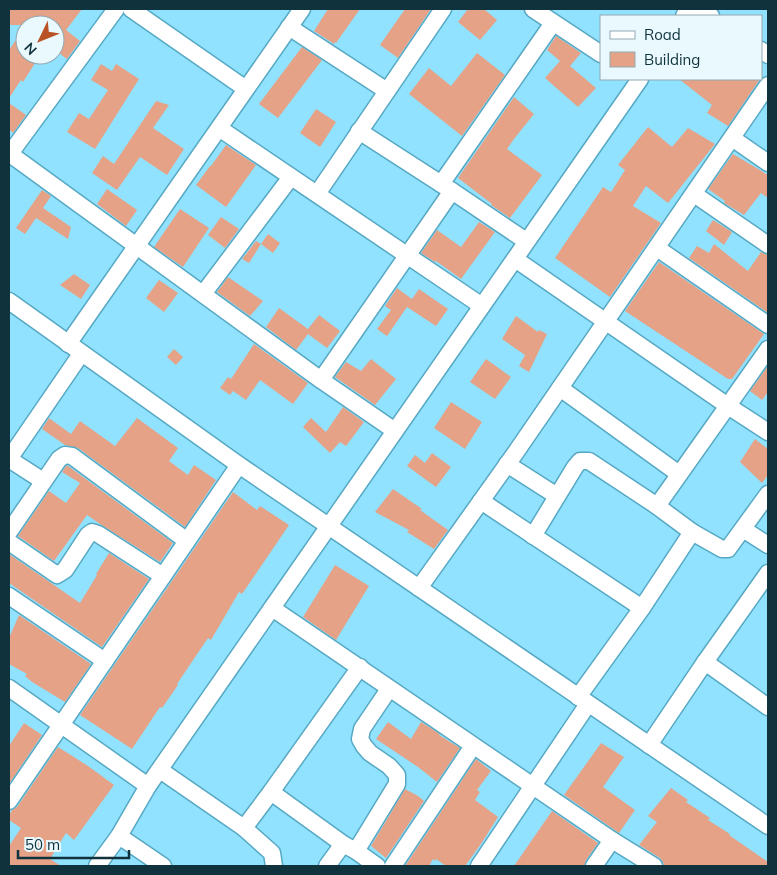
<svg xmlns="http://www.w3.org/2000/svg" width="777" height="875" font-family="Mulish,sans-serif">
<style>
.building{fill:#e5a287}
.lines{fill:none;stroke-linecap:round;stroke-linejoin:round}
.minor-casing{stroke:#56a8c3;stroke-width:19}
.minor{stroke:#fff;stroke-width:16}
</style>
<rect width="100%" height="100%" fill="#91e2ff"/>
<g class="building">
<polygon points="9,9 82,9 66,30 80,41 67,59 55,50 55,25 9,25"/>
<polygon points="328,9 360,9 336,43 335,42 334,44 314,31"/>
<polygon points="405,9 431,9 398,58 380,45"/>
<polygon points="468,9 484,9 497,20 480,40 458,22"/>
<polygon points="25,27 25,55 40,55 23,82 21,80 9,98 9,50"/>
<polygon points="556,36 581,53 570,66 596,88 578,107 545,78 560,61 547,50"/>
<polygon points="302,47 322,60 278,118 259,104"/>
<polygon points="477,53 505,75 462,136 409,94 429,68 451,86"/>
<polygon points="101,64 112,71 116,64 139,79 95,149 67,132 79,113 89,119 108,90 91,80"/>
<polygon points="679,79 760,79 728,126 707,113 712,105"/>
<polygon points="514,97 534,114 514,139 507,149 542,175 510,218 491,205 492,204 458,178"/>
<polygon points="156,101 169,105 153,128 184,149 167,175 140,157 117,190 92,173 103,156 114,164"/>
<polygon points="9,103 26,115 13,133 9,129"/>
<polygon points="316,109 336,122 320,147 300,133"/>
<polygon points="648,127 672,147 688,128 715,144 668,203 646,186 633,206 661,223 610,297 555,258 603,187 611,192 625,170 618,165"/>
<polygon points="226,145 256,165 226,207 196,185 210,166 211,166"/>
<polygon points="733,154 768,175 768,198 761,193 744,215 724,203 725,201 708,189"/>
<polygon points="107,189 137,210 126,226 97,204"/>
<polygon points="42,190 51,196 43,208 71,227 68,239 36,218 25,234 16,228"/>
<polygon points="180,209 209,228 183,267 154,247"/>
<polygon points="221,217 239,229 225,248 208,235"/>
<polygon points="713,220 732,232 724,245 706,231"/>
<polygon points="479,222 495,232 461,279 436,261 435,262 421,253 437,230 461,247"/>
<polygon points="268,234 280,243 273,253 261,244"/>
<polygon points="256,241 261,244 249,263 242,259"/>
<polygon points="714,244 748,271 761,252 768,255 768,313 689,258 697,246 709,253"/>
<polygon points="659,262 764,334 732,379 728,379 625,311"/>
<polygon points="74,274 90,285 81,299 60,285"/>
<polygon points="228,277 263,301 250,316 217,292"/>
<polygon points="159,280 178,293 164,312 146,298"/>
<polygon points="397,288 412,299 419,289 448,309 436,326 407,307 387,336 377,329 391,310 385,306"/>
<polygon points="279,308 308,329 319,315 340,331 327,348 308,334 296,350 266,327"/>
<polygon points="516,316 538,332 539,330 547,334 529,372 519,366 525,355 502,339"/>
<polygon points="254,344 308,383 293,404 260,380 246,400 233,391 230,395 220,388 228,377 231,379"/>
<polygon points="174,349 183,357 176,365 167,357"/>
<polygon points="371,359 396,379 375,405 335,377 346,362 361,371"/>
<polygon points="486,359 511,377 495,399 470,382"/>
<polygon points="768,366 768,392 762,400 750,391"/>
<polygon points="451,402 482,422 465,449 434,428"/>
<polygon points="343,407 364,422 346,446 340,442 330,453 303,427 311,418 326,432"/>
<polygon points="49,418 71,434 80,421 115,446 137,418 178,448 169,461 188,475 194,465 216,480 185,527 78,448 65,445 42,429"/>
<polygon points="755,439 768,449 768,475 762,483 740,462"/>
<polygon points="432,453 451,467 436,487 407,466 415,455 425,463"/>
<polygon points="66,466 68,466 173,543 160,562 100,524 87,515 54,561 18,536 49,491 66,503 80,483 62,472"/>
<polygon points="393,489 422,509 420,510 448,530 434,549 407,532 409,530 375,512"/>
<polygon points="233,492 257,510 260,506 289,525 242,594 239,592 211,640 208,638 177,684 178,685 162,708 160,707 132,749 80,715"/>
<polygon points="109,553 149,579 102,647 9,583 9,554 80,603 97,575 96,574"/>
<polygon points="335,565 369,586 336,640 303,617"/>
<polygon points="19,615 91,664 65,702 32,682 25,676 27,674 9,664 9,638"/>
<polygon points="388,722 411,739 421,722 440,734 439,735 460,748 437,782 418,767 376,739"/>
<polygon points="24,723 42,735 9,784 9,746"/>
<polygon points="601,743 624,757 603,787 635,810 619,833 564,795"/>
<polygon points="58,747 88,766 114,785 74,840 66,833 50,859 61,866 9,866 9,846 21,828 9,820 9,816 12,810 17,807"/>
<polygon points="476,759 491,771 477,790 480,792 475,800 498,817 481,844 465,866 446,866 436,859 435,861 433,859 429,866 405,866"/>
<polygon points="671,788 688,800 686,802 710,818 708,820 730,834 729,835 768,862 768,866 664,866 663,862 660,858 639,845 657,822 648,816"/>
<polygon points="405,789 418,796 424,801 386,858 371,846"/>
<polygon points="552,811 598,843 586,860 584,866 514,866"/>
</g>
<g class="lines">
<g class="minor-casing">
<g id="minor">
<polyline points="131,9 246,89"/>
<polyline points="533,9 601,54"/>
<polyline points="700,9 711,16"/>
<polyline points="684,16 689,9"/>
<polyline points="289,27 387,91"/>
<polyline points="761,50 768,55"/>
<polyline points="219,128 482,306"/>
<polyline points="359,131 452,191 526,241"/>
<polyline points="732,138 768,163"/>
<polyline points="10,154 321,380 395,431"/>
<polyline points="9,155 116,9"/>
<polyline points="441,184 553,23"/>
<polyline points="317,194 443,9"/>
<polyline points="694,194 768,245"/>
<polyline points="657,248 768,325"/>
<polyline points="515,259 728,406 768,432"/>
<polyline points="203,294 291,177"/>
<polyline points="9,301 239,465 768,826"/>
<polyline points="68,344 302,9"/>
<polyline points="321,380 452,191"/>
<polyline points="560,388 679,474"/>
<polyline points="9,459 81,354"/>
<polyline points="9,459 43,481"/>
<polyline points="507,464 557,496"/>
<polyline points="481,501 642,608"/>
<polyline points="657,506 768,349"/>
<polyline points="743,529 768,545"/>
<polyline points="9,532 59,459 65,455 72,456 187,541"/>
<polyline points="533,536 575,467 580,461 589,461 657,506 692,532 722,549 728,549 768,494"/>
<polyline points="9,542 57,575 65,570 88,535 92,532 98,534 163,576"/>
<polyline points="419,588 516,452 768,85"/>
<polyline points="9,596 105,661"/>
<polyline points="272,608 612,840 654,866"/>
<polyline points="705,662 768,707"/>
<polyline points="9,688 148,786"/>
<polyline points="578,697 642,608 692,532"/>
<polyline points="649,745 705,662 768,573"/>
<polyline points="160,770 244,828 271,792 360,667"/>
<polyline points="271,792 343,844 356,851 377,866"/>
<polyline points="9,801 239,465"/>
<polyline points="244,828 272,853 274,866"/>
<polyline points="119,836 163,866"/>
<polyline points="356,851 397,784 397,775 389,766 370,753 364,746 360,739 362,729 389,689"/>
<polyline points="97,866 119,836 148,786 640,79"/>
<polyline points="327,866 343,844"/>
<polyline points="393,866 473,746"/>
<polyline points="479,866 588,704"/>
<polyline points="594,866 612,840"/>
</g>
</g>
<use href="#minor" class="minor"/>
</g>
<rect width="777" height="875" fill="none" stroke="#0f323d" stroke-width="20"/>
<rect x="600" y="15" width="162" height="65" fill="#eaf9fe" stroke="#92a9b1"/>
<rect x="610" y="31" width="25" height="8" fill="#ffffff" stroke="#92a9b1"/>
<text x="644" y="40" font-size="15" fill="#0f323d">Road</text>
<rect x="610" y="52" width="25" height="15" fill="#e5a287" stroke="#92a9b1"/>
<text x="644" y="65" font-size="15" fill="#0f323d">Building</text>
<g transform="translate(40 40) rotate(227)"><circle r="24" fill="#eaf9fe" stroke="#92a9b1"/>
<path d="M0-4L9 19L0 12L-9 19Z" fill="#b95326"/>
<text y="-8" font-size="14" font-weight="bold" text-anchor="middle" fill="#0f323d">N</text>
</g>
<path d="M18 850v8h111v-8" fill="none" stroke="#0f323d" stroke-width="2.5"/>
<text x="25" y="850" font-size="15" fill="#0f323d" stroke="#eaf9fe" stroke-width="4" paint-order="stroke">50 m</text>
</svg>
